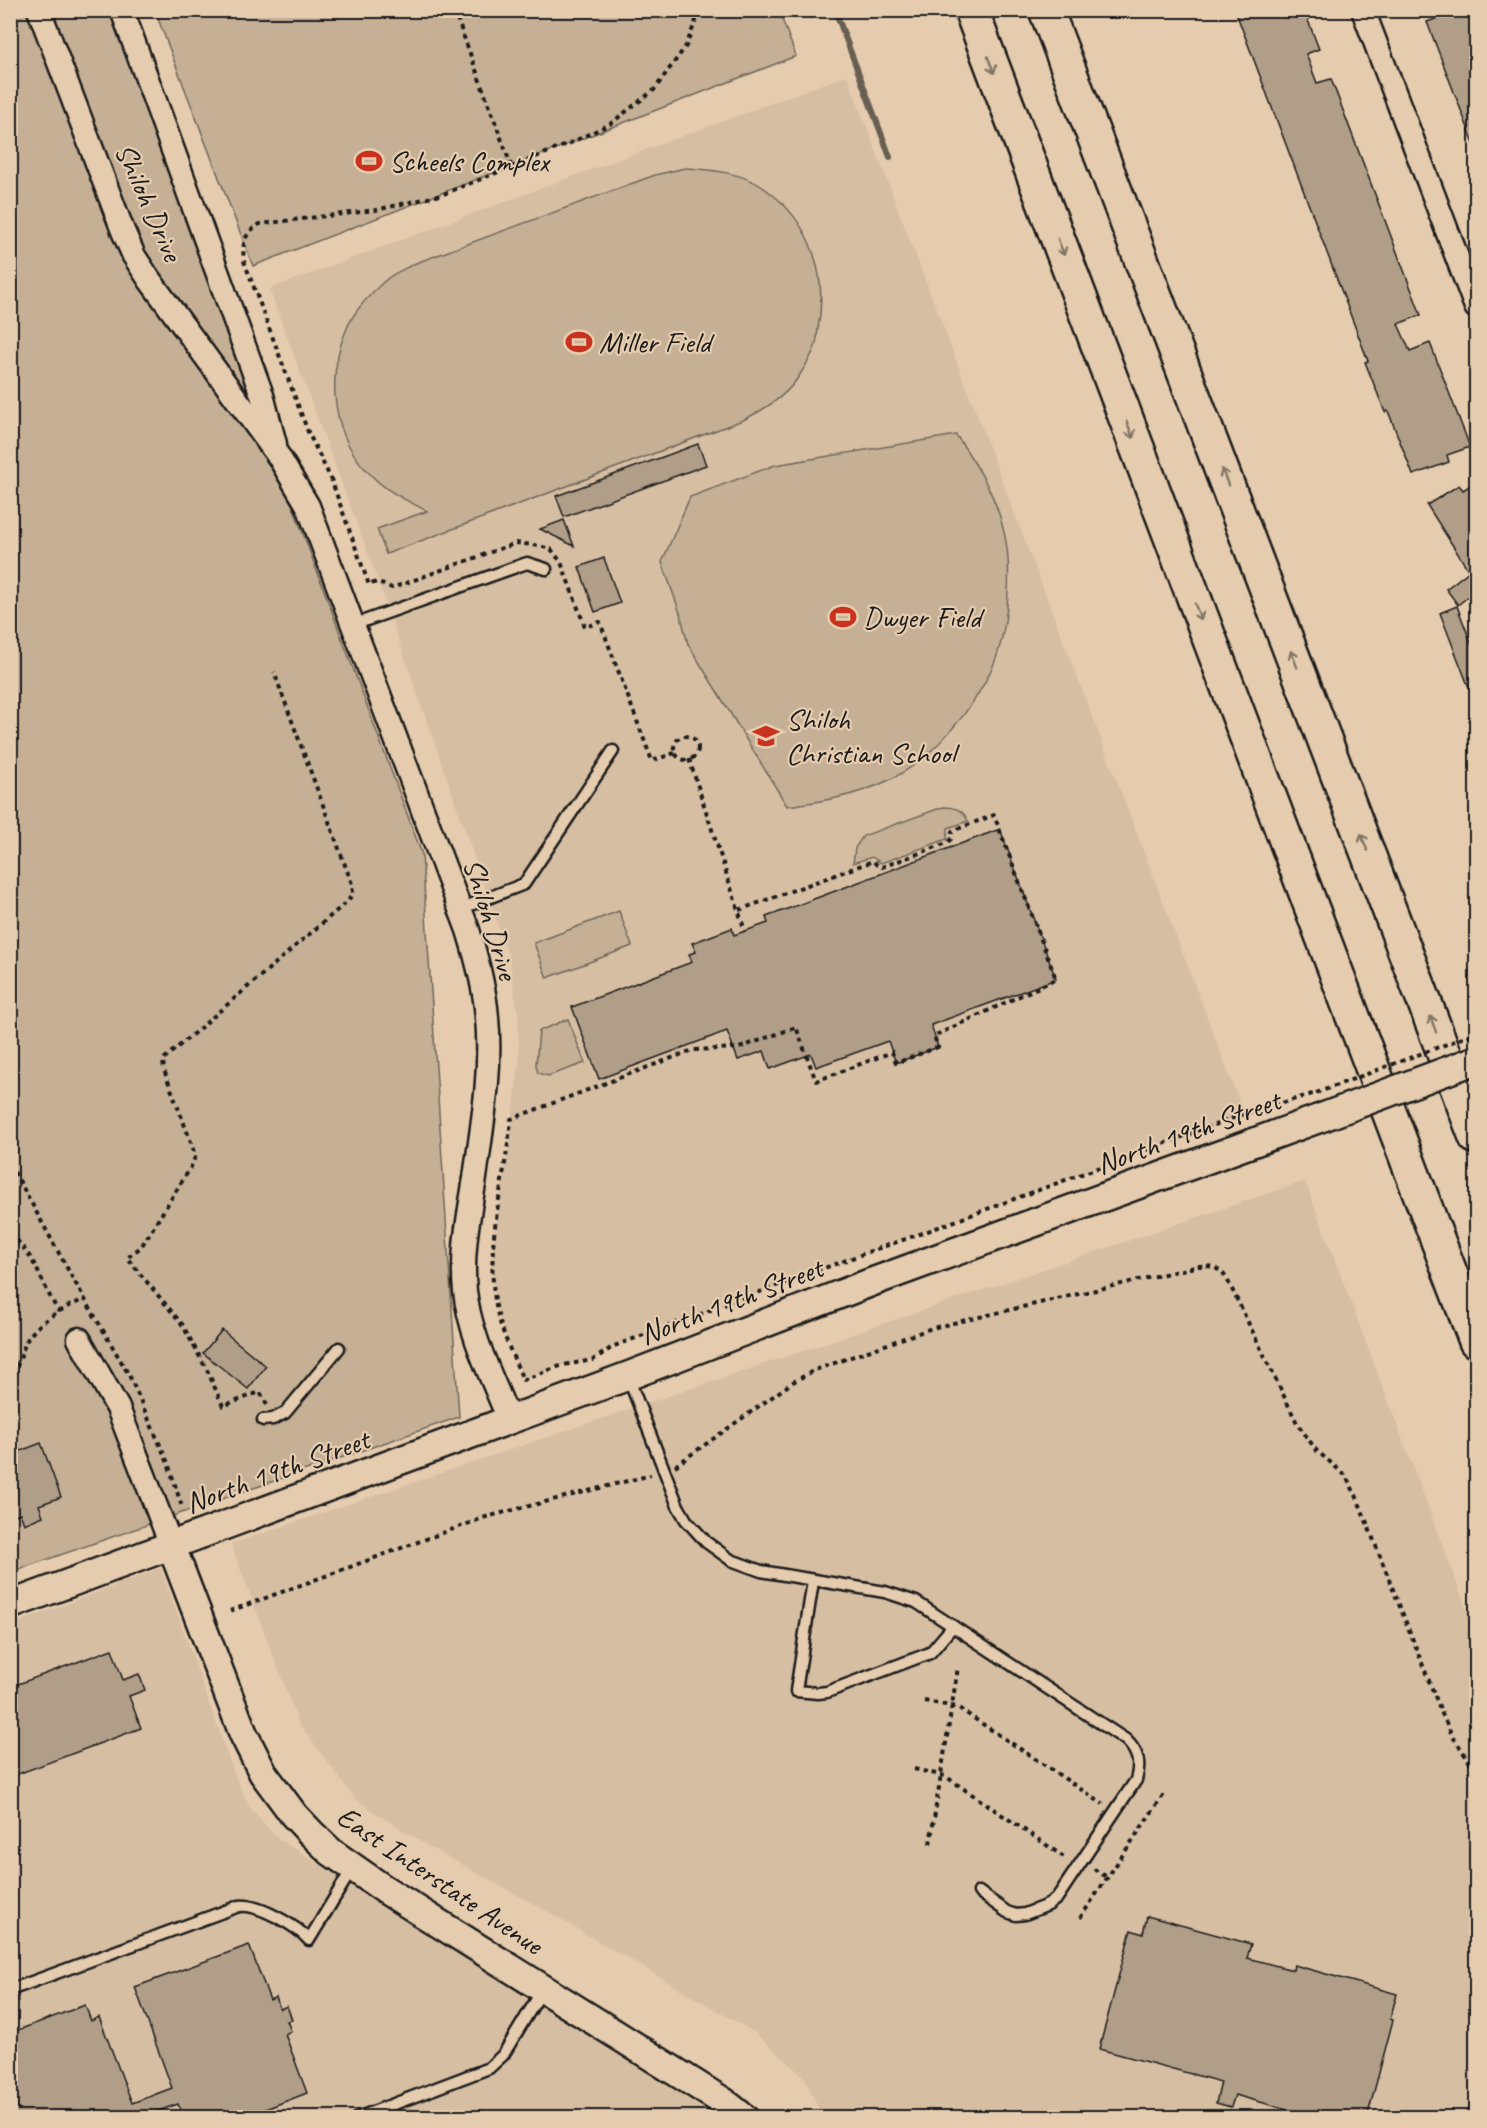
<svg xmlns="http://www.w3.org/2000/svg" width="1487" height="2128" font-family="Caveat,sans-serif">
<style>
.built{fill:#d6bea3}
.green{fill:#c5b096;stroke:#706659;stroke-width:1.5}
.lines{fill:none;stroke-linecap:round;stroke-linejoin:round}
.stream{stroke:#685f53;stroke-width:6}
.building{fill:#b19e88;stroke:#1c1c1c;stroke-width:1.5}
.service-casing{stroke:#1c1c1c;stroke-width:15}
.minor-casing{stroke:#1c1c1c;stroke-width:27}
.tertiary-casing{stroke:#1c1c1c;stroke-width:32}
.motorway-casing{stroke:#1c1c1c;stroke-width:38}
.path{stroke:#1c1c1c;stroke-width:4;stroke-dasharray:4.5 4.5;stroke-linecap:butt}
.service{stroke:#e6ccae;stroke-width:10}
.minor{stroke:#e6ccae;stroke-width:22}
.tertiary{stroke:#e6ccae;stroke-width:27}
.motorway{stroke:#e6ccae;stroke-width:33}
.tertiary-bridge-casing{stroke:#1c1c1c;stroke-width:32;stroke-linecap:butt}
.path-bridge{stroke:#1c1c1c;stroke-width:4;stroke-dasharray:4.5 4.5;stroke-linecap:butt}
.tertiary-bridge{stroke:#e6ccae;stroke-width:27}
.oneway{stroke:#817465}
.labels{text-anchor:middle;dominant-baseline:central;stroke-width:4.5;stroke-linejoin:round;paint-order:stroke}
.poi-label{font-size:30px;fill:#1c1c1c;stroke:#e6ccae;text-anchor:start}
.street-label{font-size:30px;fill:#1c1c1c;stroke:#e6ccae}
</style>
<rect width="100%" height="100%" fill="#e6ccae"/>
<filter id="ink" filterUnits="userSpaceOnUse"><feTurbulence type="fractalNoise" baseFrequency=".0167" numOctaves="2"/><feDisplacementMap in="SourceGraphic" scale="12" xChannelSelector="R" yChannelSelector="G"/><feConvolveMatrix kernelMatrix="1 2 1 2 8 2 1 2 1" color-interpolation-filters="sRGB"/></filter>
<g filter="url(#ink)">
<g class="built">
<polygon points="847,75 1244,1114 614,1346 593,1360 563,1365 523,1380 497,1314 491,1268 493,1241 508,1153 519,1064 518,1015 509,957 376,575 269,289"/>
<polygon points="1305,1181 1476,1634 1476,2117 822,2117 805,2078 754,2032 550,1913 426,1845 356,1800 299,1724 231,1544"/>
<polygon points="161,1568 235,1776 252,1811 279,1839 620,2054 706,2104 723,2118 11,2118 11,1625"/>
</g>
<g class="green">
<polygon points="10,11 109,11 422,854 459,1417 11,1572"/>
<polygon points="155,11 779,11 796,56 253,266"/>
<path d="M685,168C712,170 742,172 764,188C811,221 828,274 818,329C817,335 817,342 815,347C811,358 803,370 797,379C784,398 763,410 743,420L386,554L377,529L427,511C408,501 389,493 373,477C332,439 325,378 347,328C355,309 373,291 388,278C396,272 407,268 416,263L655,175Z"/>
<path d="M956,435C977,465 996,495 1004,532C1013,569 1008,631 993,666C974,709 931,761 887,781C853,797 823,801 787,806L688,644L680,613L662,562L690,497L775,465Z"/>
<path d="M943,807C954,807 963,809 968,821L948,828L947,839L881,863L872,857L853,863L855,848L863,836Z"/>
<polygon points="619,911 632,946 547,978 534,943"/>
<polygon points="568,1019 585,1063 548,1076 538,1073 536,1065 539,1031"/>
</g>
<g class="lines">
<polyline class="stream" points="835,10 890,157"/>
</g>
<g class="building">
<polygon points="1235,10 1304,10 1319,49 1306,54 1317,83 1331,79 1421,315 1398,324 1410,351 1430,343 1470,447 1447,455 1449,462 1413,475 1388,411 1385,412 1365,362 1368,361"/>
<polygon points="1439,10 1476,10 1476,25 1472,27 1476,39 1476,149 1427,22 1441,17"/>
<polygon points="698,444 706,465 564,517 556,496"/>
<polygon points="1476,482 1476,590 1458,605 1446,589 1469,571 1427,505 1459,485 1463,490"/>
<polygon points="564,520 574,546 540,529"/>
<polygon points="604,558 620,603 595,612 579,567"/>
<polygon points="1457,606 1476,656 1476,706 1440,613"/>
<polygon points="1000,829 1056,979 931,1025 938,1047 896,1063 888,1041 816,1067 811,1054 770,1069 764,1051 738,1060 727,1031 599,1079 572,1007 692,962 689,954 696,952 692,943 732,928 734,935 768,923 766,917"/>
<polygon points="222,1330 266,1366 248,1389 203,1353"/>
<polygon points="41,1443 61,1497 39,1505 43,1516 24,1524 20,1513 10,1517 10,1455"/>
<polygon points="112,1649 123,1680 139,1674 145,1690 129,1696 141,1728 10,1777 10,1687"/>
<polygon points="1147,1916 1251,1944 1247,1958 1293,1970 1294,1965 1397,1994 1390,2019 1393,2020 1367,2118 1317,2118 1235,2095 1231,2107 1216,2103 1221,2082 1099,2049 1131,1930 1143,1934"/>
<polygon points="249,1945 270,2000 276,1997 280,2009 287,2006 292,2020 287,2021 291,2031 285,2034 307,2093 242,2118 183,2118 178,2104 138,2118 10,2118 10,2033 85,2005 91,2021 99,2017 132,2103 172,2088 135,1987"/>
</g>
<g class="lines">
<g class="service-casing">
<g id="service">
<polyline points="353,625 527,563 546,569"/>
<polyline points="460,909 524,884 613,751"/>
<path d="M628,1377L678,1506L686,1520L706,1542L731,1560L761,1571L885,1592L916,1602L1126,1740C1138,1752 1141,1763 1136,1780L1057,1898L1048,1905L1025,1914L1016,1915L1007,1912L979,1892"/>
<polyline points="263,1420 273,1419 285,1413 339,1348"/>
<polyline points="813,1581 796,1691 818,1693 827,1692 930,1653 953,1626"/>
<path d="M10,1990L239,1906C257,1903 297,1926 309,1940L352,1869"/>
<polyline points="357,2118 489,2068 503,2055 543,1989"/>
</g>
</g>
<g class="minor-casing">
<g id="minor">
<path d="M39,10L123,231L134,256L149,279L279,457L308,506L468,930C477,959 485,988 487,1018C492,1071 482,1126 475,1178C469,1215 461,1253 465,1291C470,1336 493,1379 509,1420"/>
<polyline points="122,10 262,395 275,444"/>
<polyline points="1363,10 1476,307"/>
<polyline points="79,1339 118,1408 171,1545"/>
</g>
</g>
<g class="tertiary-casing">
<g id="tertiary">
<polyline points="171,1545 243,1733 263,1773 294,1815 311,1833 331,1852 384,1889 724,2102 744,2118"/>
<polyline points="10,1605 628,1376 872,1282 1323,1117"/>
</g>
</g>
<g class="motorway-casing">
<g id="motorway">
<polyline points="971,10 1476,1341"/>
<polyline points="1046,10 1476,1137"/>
</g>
</g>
<g class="path">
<polyline points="454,10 512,168"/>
<circle cx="686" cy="748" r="12"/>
<path d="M675,753L652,761L600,622L585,627L561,562L551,549L534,545L516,543L392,588L376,582L369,585L331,479L308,432L244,261C242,243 244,233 260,224L376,210L441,195L566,145L610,124L654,90L686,46L700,10"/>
<polyline points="689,759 745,931"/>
<path d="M739,910L873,861L877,865L882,867L947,843L952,838V831L994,815L1056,979L934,1036L938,1047L896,1063L892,1052L816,1081L796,1027L739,1048L693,1050L511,1119C505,1183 483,1247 497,1311C502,1334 514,1358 523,1380L563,1365L593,1360L614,1346L868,1252L917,1235L1244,1114L1316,1093"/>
<polyline points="10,1164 72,1277 129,1375 168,1463 182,1507"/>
<path d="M10,1234C38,1258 40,1283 59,1312"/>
<path d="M10,1373C21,1365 21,1351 27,1340C39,1320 65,1307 85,1299"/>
<polyline points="267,1405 260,1392 223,1406 208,1372 182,1324 127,1258 141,1247 191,1167 195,1157 192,1145 164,1070 163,1061 165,1058 348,901 353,893 352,884 274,672"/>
<path d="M675,1466L793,1382L815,1370L932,1328L1199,1266C1211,1265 1220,1268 1227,1279L1297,1423L1316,1450L1345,1475L1356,1495L1442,1714L1452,1735L1476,1772"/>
<polyline points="230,1611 486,1517 651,1475"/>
<polyline points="924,1701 957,1707 1103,1804"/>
<polyline points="914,1769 945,1776 1067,1859"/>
<polyline points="930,1844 958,1667"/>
<polyline points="1094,1869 1107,1877"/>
<polyline points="1080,1918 1164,1794"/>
</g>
<use href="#service" class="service"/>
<use href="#minor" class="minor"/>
<use href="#tertiary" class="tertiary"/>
<use href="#motorway" class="motorway"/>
<g class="tertiary-bridge-casing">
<polyline id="tertiary-bridge" points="1323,1117 1476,1060"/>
</g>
<polyline class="path-bridge" points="1316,1093 1476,1033"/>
<use href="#tertiary-bridge" class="tertiary-bridge"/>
</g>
<defs><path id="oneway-shaft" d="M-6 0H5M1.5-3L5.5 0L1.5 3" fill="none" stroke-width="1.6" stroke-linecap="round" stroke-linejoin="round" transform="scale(1.5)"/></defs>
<g class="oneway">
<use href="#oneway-shaft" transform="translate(991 65) rotate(69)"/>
<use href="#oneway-shaft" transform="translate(1061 247) rotate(69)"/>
<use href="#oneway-shaft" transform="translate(1130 430) rotate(69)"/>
<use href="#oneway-shaft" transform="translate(1225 477) rotate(-111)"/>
<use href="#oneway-shaft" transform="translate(1198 612) rotate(69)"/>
<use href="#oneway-shaft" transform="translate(1294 659) rotate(-111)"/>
<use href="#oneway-shaft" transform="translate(1364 842) rotate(-111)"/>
<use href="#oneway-shaft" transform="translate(1433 1024) rotate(-111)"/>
</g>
</g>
<defs>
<g id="stadium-bare" transform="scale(2.07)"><path d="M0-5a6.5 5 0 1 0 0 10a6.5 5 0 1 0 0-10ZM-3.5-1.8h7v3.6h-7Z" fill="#c8321e" stroke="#e6ccae" stroke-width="2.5" paint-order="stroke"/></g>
<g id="school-bare" transform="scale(2.07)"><path d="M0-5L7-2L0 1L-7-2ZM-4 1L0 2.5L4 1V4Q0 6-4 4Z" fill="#c8321e" stroke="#e6ccae" stroke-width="2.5" paint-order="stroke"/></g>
</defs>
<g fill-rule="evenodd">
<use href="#stadium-bare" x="369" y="161"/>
<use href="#stadium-bare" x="579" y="342"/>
<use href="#stadium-bare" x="843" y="617"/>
<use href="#school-bare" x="766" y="736"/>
</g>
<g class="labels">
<g class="poi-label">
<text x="389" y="161">Scheels Complex</text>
<text x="599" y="342">Miller Field</text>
<text x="863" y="617">Dwyer Field</text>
<text x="786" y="719">Shiloh<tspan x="786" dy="34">Christian School</tspan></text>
</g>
<g class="street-label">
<text transform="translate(149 202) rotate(66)">Shiloh Drive</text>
<text transform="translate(491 919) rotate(73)">Shiloh Drive</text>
<text transform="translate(1188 1132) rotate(-20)">North 19th Street</text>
<text transform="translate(731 1301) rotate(-21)">North 19th Street</text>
<text transform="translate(277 1471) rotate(-20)">North 19th Street</text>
<text transform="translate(440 1880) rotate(34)">East Interstate Avenue</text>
</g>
</g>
<rect width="1487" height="2128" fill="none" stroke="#e6ccae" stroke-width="36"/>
<rect x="18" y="18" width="1451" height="2092" fill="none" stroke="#1c1c1c" stroke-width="2" filter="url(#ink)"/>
</svg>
